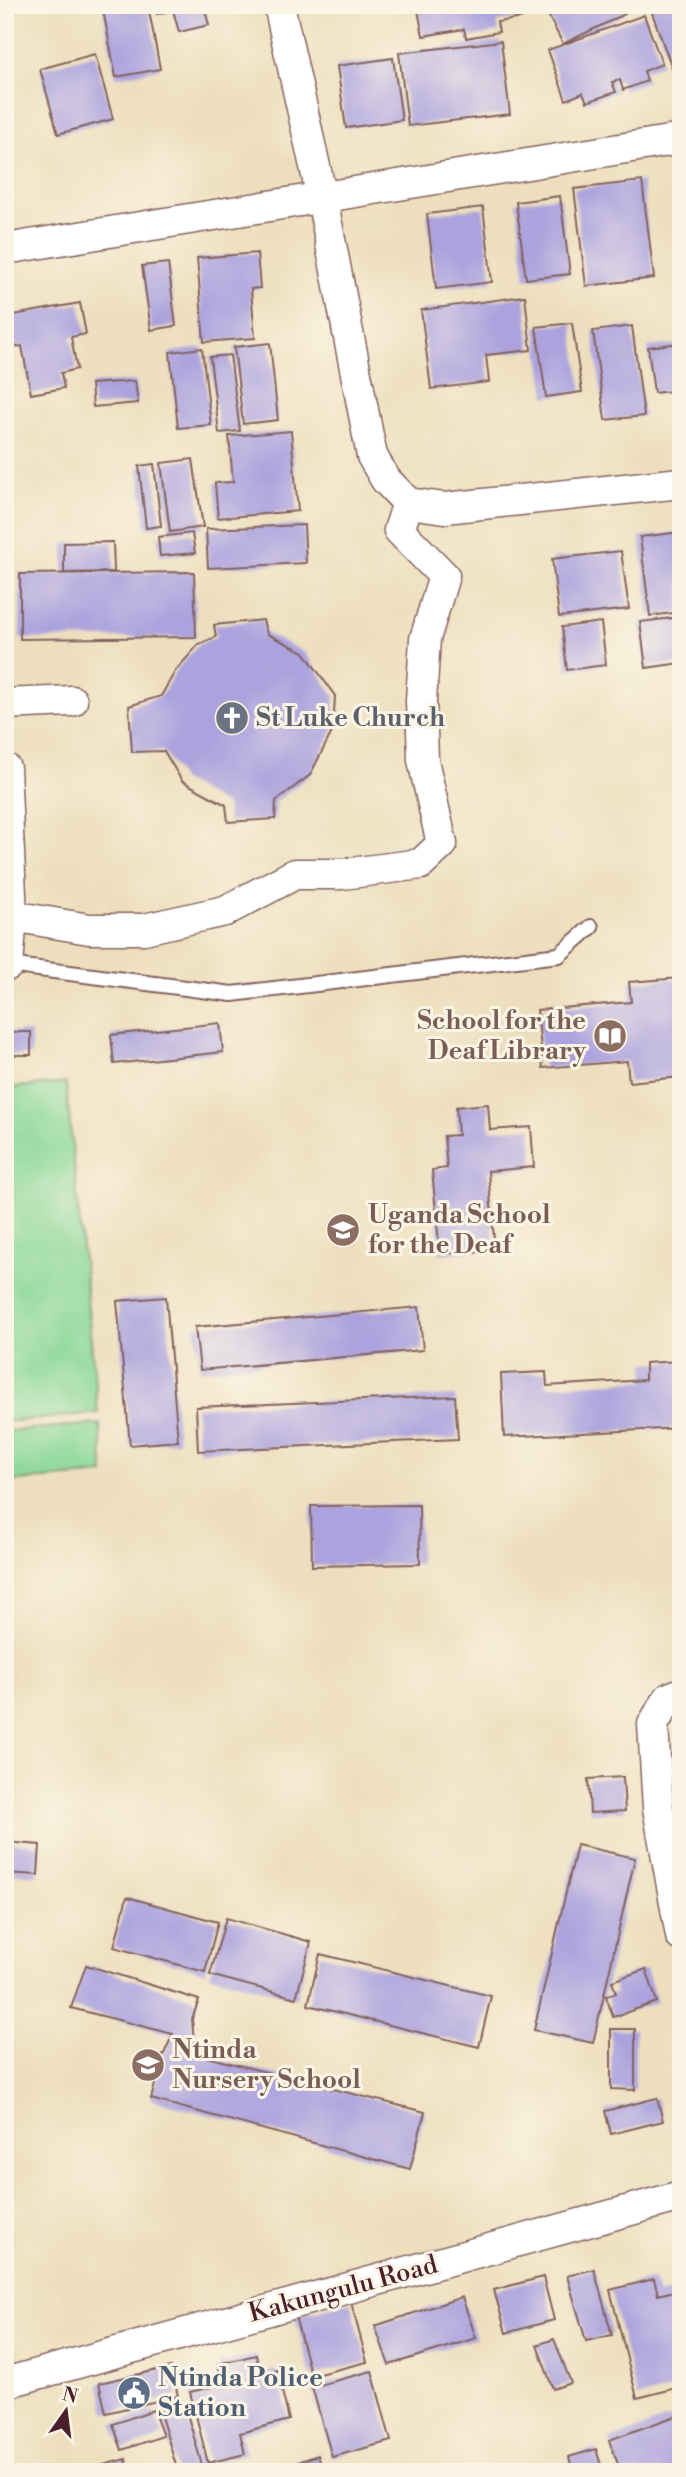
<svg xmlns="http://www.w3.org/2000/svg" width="686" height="2477" font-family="'Libre Bodoni',serif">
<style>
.green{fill:#88d797;stroke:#697b61;stroke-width:2}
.building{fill:#aca3de}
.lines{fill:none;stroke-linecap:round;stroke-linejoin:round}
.lane-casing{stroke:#83625e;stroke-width:18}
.street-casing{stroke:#83625e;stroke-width:33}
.lane{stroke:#fff;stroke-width:14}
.street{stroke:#fff;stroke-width:30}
.labels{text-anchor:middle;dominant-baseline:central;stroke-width:6;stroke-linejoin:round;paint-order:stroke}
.worship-label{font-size:26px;font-weight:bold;fill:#5b616d;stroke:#fcf5e5;text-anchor:start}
.education-label{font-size:26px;font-weight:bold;fill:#785e54;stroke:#fcf5e5;text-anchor:start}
.street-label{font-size:26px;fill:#4a1f2b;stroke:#fcf5e5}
.service-label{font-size:26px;font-weight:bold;fill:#4e5e75;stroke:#fcf5e5;text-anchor:start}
</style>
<rect width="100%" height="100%" fill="#fcf5e5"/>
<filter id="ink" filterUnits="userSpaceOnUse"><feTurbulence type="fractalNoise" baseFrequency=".0143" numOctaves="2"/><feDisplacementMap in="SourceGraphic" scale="14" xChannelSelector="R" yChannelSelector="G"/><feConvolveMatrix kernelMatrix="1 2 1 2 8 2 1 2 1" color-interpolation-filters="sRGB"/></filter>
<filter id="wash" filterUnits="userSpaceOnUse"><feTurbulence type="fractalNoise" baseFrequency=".00686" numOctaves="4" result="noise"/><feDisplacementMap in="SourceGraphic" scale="28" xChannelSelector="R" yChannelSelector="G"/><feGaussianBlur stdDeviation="1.57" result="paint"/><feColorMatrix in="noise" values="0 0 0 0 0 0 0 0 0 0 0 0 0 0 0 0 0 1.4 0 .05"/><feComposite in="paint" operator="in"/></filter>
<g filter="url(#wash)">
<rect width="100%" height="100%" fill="#eddfbd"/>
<g class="green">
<polygon points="66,1083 98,1413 5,1422 5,1088"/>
<polygon points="100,1424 104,1474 5,1482 5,1431"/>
</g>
<g id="blocks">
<g class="building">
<polygon points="102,5 148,5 160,69 116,77"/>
<polygon points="154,5 221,5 221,6 205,10 209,25 179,32 173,10 157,14"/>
<polygon points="417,5 520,5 523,18 497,22 499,32 466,38 464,29 423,36"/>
<polygon points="547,5 621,5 625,14 563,44 544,7"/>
<polygon points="655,5 681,5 681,68 673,71 650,7"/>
<polygon points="644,15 662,64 644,71 647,81 623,90 620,80 612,82 616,92 587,102 583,93 566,100 548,50"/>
<polygon points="501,41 510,114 408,126 399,53"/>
<polygon points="95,54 113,119 58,134 40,69"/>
<polygon points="393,58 402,120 346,128 337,66"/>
<polygon points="642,181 654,278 586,286 574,189"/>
<polygon points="560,196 570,274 526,279 516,202"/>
<polygon points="483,207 492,282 436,289 427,214"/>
<polygon points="257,253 260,288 251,289 255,338 204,342 197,258"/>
<polygon points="168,263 176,326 151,330 142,266"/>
<polygon points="525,296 531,350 486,355 489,382 431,389 421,310"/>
<polygon points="80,303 86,334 71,337 77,369 61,373 64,388 31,394 22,346 14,347 8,316"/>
<polygon points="572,323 582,392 546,397 536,327"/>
<polygon points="632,326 644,416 605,420 593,331"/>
<polygon points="270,343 278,420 243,424 234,347"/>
<polygon points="681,343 681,390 654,393 648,347"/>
<polygon points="202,348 211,425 178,428 170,352"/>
<polygon points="230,355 240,431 219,433 210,357"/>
<polygon points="135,381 138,403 93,407 91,384"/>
<polygon points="291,431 298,511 218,518 215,483 233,482 229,436"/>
<polygon points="193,459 203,527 170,532 161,463"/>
<polygon points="154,464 161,526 146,528 139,466"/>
<polygon points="304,525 306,563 208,568 206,529"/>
<polygon points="681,532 681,612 650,616 640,537"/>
<polygon points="192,533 195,553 160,556 158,537"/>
<polygon points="113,542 114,572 64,573 64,543"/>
<polygon points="621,551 629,609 559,617 552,559"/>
<polygon points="194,572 196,637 20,639 20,574"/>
<polygon points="681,617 681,663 646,668 640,622"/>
<polygon points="263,620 267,634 304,652 335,696 333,730 310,775 276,801 275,819 228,822 226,805 182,781 164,751 132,752 129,706 161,696 176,670 199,644 216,637 214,625"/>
<polygon points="601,622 606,665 567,670 562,627"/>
<polygon points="681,978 681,1077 629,1082 627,1061 543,1068 537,1010 631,1002 629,982"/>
<polygon points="220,1023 223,1052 114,1064 111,1035"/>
<rect x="5" y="1032" width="26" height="23"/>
<polygon points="488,1104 490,1130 531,1127 534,1167 488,1171 495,1250 440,1254 432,1170 447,1168 444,1136 458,1135 456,1107"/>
<polygon points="166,1297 178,1441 130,1445 117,1301"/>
<polygon points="419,1307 423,1350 200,1370 195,1327"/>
<polygon points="681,1361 681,1428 504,1437 501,1374 546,1372 547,1386 645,1380 645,1363"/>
<polygon points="455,1396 458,1439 198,1451 196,1407"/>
<polygon points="419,1505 420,1564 312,1566 311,1506"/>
<polygon points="623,1777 625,1811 590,1813 588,1779"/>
<polygon points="5,1842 40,1845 38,1875 5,1873"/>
<polygon points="577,1845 635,1858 593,2043 534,2030"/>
<polygon points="127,1897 218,1922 205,1972 114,1947"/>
<polygon points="226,1918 311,1942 296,1998 210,1975"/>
<polygon points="320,1954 491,1996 479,2047 308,2005"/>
<polygon points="86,1965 199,2000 192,2019 194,2042 202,2056 425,2112 410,2169 151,2099 162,2058 173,2034 71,2008"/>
<polygon points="646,1969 657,2002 613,2017 606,1996 616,1993 612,1981"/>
<polygon points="611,2029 635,2029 635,2090 611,2089"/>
<polygon points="657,2098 663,2121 611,2134 605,2111"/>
<polygon points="594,2269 612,2335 586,2341 567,2276"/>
<polygon points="543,2277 554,2320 506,2333 494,2290"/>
<polygon points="654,2279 658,2295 678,2290 681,2302 681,2339 676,2340 681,2357 681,2387 637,2398 610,2290"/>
<polygon points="462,2297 476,2338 389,2365 375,2326"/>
<polygon points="351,2302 367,2362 311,2376 295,2316"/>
<polygon points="554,2339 571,2383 553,2389 537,2345"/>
<polygon points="256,2355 261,2374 277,2370 289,2420 240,2433 245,2454 208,2463 190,2392 223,2384 218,2364"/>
<polygon points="171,2367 178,2396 106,2413 99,2383"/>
<polygon points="372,2371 391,2441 332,2457 312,2387"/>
<polygon points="184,2403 204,2472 178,2472 159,2410"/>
<polygon points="153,2410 163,2436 122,2450 113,2424"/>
<polygon points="681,2414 681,2469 672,2472 621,2472 609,2440"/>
<polygon points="596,2449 603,2472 573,2472 569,2457"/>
<polygon points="318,2455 323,2472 288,2472 286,2466"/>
<polygon points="126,2459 129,2472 80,2472 80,2471"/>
<polygon points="281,2463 283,2472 256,2472 256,2471"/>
<polygon points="563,2465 566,2472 544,2472 544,2471"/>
</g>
</g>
</g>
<g filter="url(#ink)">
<use href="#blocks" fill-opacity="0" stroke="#83625e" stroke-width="2"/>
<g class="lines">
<g class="lane-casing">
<polyline id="lane" points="8,965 232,994 559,955 591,927"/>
</g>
<g class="street-casing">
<g id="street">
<polyline points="279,5 322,198 372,456 386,480 408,503 445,508 681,483"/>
<polyline points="5,249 681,139"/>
<polyline points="5,704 72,701"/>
<polyline points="5,768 12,916"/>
<polyline points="5,965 8,965 12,916 89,929 144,929 225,911 295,874 342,874 421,864 442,844 423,760 421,701 425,639 444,576 399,530 408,503"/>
<polyline points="681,1693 669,1698 653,1724 658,1808 681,1936"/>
<polyline points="5,2383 681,2196"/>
</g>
</g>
<use href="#lane" class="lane"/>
<use href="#street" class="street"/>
</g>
</g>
<defs>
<g id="church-disc" transform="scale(1.75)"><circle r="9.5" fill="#6b7280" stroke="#fcf5e5"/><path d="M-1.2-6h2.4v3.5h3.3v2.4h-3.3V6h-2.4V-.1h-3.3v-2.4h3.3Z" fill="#fff"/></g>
<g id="library-disc" transform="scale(1.75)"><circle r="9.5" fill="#8d6e63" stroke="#fcf5e5"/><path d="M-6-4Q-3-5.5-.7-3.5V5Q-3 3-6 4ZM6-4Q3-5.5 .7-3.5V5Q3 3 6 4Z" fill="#fff"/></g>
<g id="school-disc" transform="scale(1.75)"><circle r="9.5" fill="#8d6e63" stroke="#fcf5e5"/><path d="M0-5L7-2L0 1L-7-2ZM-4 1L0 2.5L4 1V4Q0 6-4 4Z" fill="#fff"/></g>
<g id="civic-disc" transform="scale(1.75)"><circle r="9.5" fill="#5c6f8a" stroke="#fcf5e5"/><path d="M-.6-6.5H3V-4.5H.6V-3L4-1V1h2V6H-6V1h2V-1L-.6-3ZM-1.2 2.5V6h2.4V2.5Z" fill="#fff"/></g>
</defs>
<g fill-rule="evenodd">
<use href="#church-disc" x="232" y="718"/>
<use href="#library-disc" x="610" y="1036"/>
<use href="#school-disc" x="343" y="1230"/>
<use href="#school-disc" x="148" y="2065"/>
<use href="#civic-disc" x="134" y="2393"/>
</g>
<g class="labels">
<g class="worship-label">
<text x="256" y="718">St Luke Church</text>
</g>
<g class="education-label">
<text x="586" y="1021" text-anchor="end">School for the<tspan x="586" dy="30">Deaf Library</tspan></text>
<text x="368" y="1215">Uganda School<tspan x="368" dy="30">for the Deaf</tspan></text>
<text x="172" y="2050">Ntinda<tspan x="172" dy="30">Nursery School</tspan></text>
</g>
<g class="street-label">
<text transform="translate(343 2289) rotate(-15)">Kakungulu Road</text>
</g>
<g class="service-label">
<text x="158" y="2378">Ntinda Police<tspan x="158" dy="30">Station</tspan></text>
</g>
</g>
<rect width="686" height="2477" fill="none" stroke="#fcf5e5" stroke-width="28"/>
<g transform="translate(66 2411) rotate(14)" stroke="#fcf5e5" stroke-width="5" paint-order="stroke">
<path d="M0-5L12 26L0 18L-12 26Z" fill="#4a1f2b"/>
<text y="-10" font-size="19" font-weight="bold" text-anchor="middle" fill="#4a1f2b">N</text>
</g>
</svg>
